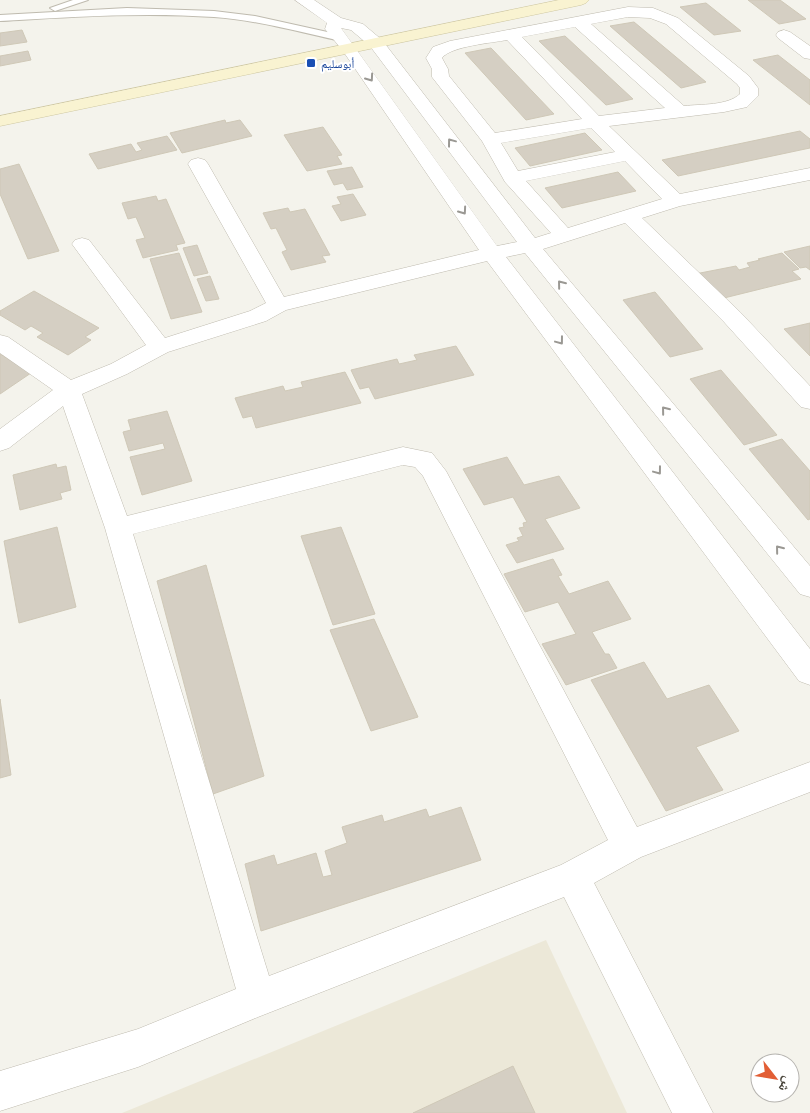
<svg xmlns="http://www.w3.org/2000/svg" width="810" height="1113" font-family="'IBM Plex Sans','Noto Naskh Arabic',sans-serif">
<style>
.education{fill:#ece8d8}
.building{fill:#d5cfc3;stroke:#cfc8b7}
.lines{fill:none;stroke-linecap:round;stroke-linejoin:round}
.service-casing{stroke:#bfbbaf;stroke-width:2}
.minor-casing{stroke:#bfbbaf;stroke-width:1}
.secondary-casing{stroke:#cec7a1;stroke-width:1}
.service{fill:#fff;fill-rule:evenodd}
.minor{fill:#fff;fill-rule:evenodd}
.secondary{fill:#f9f3d1;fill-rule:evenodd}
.oneway{stroke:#9a9893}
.transit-dot{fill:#1a4fb4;stroke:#fff;stroke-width:2}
.labels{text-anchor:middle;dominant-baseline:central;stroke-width:4;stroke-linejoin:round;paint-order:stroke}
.far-transit-label{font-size:12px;fill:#164399;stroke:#fff;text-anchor:start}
</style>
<rect width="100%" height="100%" fill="#f4f3ec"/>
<polygon class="education" points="546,940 627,1113 122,1113"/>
<g class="building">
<polygon points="748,0 780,0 806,19 779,24"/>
<polygon points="706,3 741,31 714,35 680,7"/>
<polygon points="634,22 706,82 681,88 610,26"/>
<polygon points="22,30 27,42 0,46 0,33"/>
<polygon points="565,36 633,99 606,105 539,41"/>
<polygon points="491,48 554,114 526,120 465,53"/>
<polygon points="28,51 31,60 0,66 0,56"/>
<polygon points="778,55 810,80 810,105 753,60"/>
<polygon points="225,120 226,123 240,120 252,136 182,153 170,133"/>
<polygon points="323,127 342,155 337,156 342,164 307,171 284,135"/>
<polygon points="800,131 810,139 810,148 678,176 662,160"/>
<polygon points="585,133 602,150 530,166 515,148"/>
<polygon points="167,136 177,150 98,169 89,154 131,144 136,152 142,150 137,143"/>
<polygon points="19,164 59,251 28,259 0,194 0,169"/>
<polygon points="352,167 363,187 347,190 343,183 334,185 327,171"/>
<polygon points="618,172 636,191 562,208 545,188"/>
<polygon points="353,194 366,215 341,221 332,206 341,204 337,197"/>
<polygon points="156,196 158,201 166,199 185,243 176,245 178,250 143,258 136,240 145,238 136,217 128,219 122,203"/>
<polygon points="288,208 290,212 305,209 330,255 322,256 326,262 291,270 282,252 287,250 276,228 271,229 263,213"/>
<polygon points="197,245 208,273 194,276 183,248"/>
<polygon points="810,246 810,270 806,267 800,268 784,252"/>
<polygon points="179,253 202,312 171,319 150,259"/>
<polygon points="782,253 799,269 792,271 801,279 724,298 695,274 736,266 739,270 750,267 747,263 760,260 758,259"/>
<polygon points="210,276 219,299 206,301 197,279"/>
<polygon points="34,291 99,328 85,337 91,340 68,355 37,337 43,333 31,326 25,330 0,315 0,311"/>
<polygon points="655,292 703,349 670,357 623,300"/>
<polygon points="810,323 810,356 784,329"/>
<polygon points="456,346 474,375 375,399 369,387 360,389 351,370 397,359 399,364 417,360 414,355"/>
<polygon points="0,354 31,373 0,394"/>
<polygon points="721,370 777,435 744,445 690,379"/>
<polygon points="345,372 361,403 256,428 252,416 243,418 235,398 283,386 285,391 303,387 301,382"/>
<polygon points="167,411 192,481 142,495 130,457 165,449 163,443 129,451 123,432 131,430 128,420"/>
<polygon points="782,439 810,471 810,519 808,520 749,449"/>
<polygon points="507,457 524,485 559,476 580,508 545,519 564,549 517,563 506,545 519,541 517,538 523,536 519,528 524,527 523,523 527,522 513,497 484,505 463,469"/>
<polygon points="56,464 57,468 66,466 71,490 60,493 62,499 20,510 13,475"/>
<polygon points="57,527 76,607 19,623 4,541"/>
<polygon points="341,527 375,614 333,625 301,536"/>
<polygon points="553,559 562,575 558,576 569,594 608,581 631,619 592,632 605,654 609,654 617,668 566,685 542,644 576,634 558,602 525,612 504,574"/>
<polygon points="206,565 264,776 213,794 157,581"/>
<polygon points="374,619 418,717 371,731 330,630"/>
<polygon points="644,662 667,699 709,685 739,731 696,747 723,790 666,811 591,680"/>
<polygon points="0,699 11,775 0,778"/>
<polygon points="461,807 481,860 261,931 245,864 274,855 277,865 316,853 323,877 332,875 325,851 347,843 342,827 382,815 384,822 426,809 429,817"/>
<polygon points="513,1066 535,1113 413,1113"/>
</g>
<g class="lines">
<g class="service-casing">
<g id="service">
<polygon points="73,0 88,0 55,11 50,8"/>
<path d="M127,8L214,11L255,16L341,35L346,38L341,41C299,32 257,20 214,17C142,12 71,17 0,21V15Z"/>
</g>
</g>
<g class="minor-casing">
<g id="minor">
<path d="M295,0H314L341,18L363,24L382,40L535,238L551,233L505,182L482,141L432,77V69L426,58L433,47L450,41L628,7L653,8L678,18L749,76L758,88V96L747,107L724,112L609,126L680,194L810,168V180L680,206L642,218L740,312L810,386V409L801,407L724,322L625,223L543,249L810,566V597L800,594L525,253L506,257L810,649V685L799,681L487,261L286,310L266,321L168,352L127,374L82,394L127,516L403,447L432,453L446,471L637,827L810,762V792L641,857L594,883L713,1113H672L564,897L258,1017L138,1067L0,1111V1071L138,1029L236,989L105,528L63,406L9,448L0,451V429L53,390L0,353V335L8,337L71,380L111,364L146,345L72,244L75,240L82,238L89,240L165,338L250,311L266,303L188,164L191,160L198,158L205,160L208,164L284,297L479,250L343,51L325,29L327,23ZM628,17L650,18L666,24L737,84L740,88V94C727,106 701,104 684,106L591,24ZM575,27L665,108L599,116L522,37ZM341,28L351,30L370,46L517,242L497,246ZM507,40L582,119L495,133L449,76L448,69L442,58C451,46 492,43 507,40ZM591,128L615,152L518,171L501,143ZM625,161L662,199L568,228L526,181ZM403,465L415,467L423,476L608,840L561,865L269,976L133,534Z"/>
<polygon points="784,30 790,32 810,46 810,59 804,58 778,38 776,35 778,32"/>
</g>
</g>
<g class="secondary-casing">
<polygon id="secondary" points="559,0 589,0 586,3 581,5 0,126 0,116"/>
</g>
<use href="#service" class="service"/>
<use href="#minor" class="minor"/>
<use href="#secondary" class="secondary"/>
</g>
<defs><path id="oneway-chevron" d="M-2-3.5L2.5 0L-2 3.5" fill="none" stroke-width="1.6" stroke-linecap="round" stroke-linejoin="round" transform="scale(1.25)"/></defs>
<g class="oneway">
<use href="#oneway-chevron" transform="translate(370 78) rotate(55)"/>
<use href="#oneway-chevron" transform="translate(451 142) rotate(-127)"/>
<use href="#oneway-chevron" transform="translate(463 211) rotate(55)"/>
<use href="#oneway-chevron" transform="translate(561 284) rotate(-129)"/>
<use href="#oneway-chevron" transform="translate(560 341) rotate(53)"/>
<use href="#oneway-chevron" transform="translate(665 410) rotate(-129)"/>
<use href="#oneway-chevron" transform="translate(658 471) rotate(53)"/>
<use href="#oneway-chevron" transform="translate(779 549) rotate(-129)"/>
</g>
<rect class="transit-dot" x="306" y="58" width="10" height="10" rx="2.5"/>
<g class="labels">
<g class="far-transit-label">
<text x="321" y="63">أبوسليم</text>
</g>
</g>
<g transform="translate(775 1078) rotate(121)"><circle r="24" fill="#ffffff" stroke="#b6b4b0"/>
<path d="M0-4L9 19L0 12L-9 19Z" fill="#e25e35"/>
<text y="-8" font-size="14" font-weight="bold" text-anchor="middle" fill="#48443a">ش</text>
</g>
</svg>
